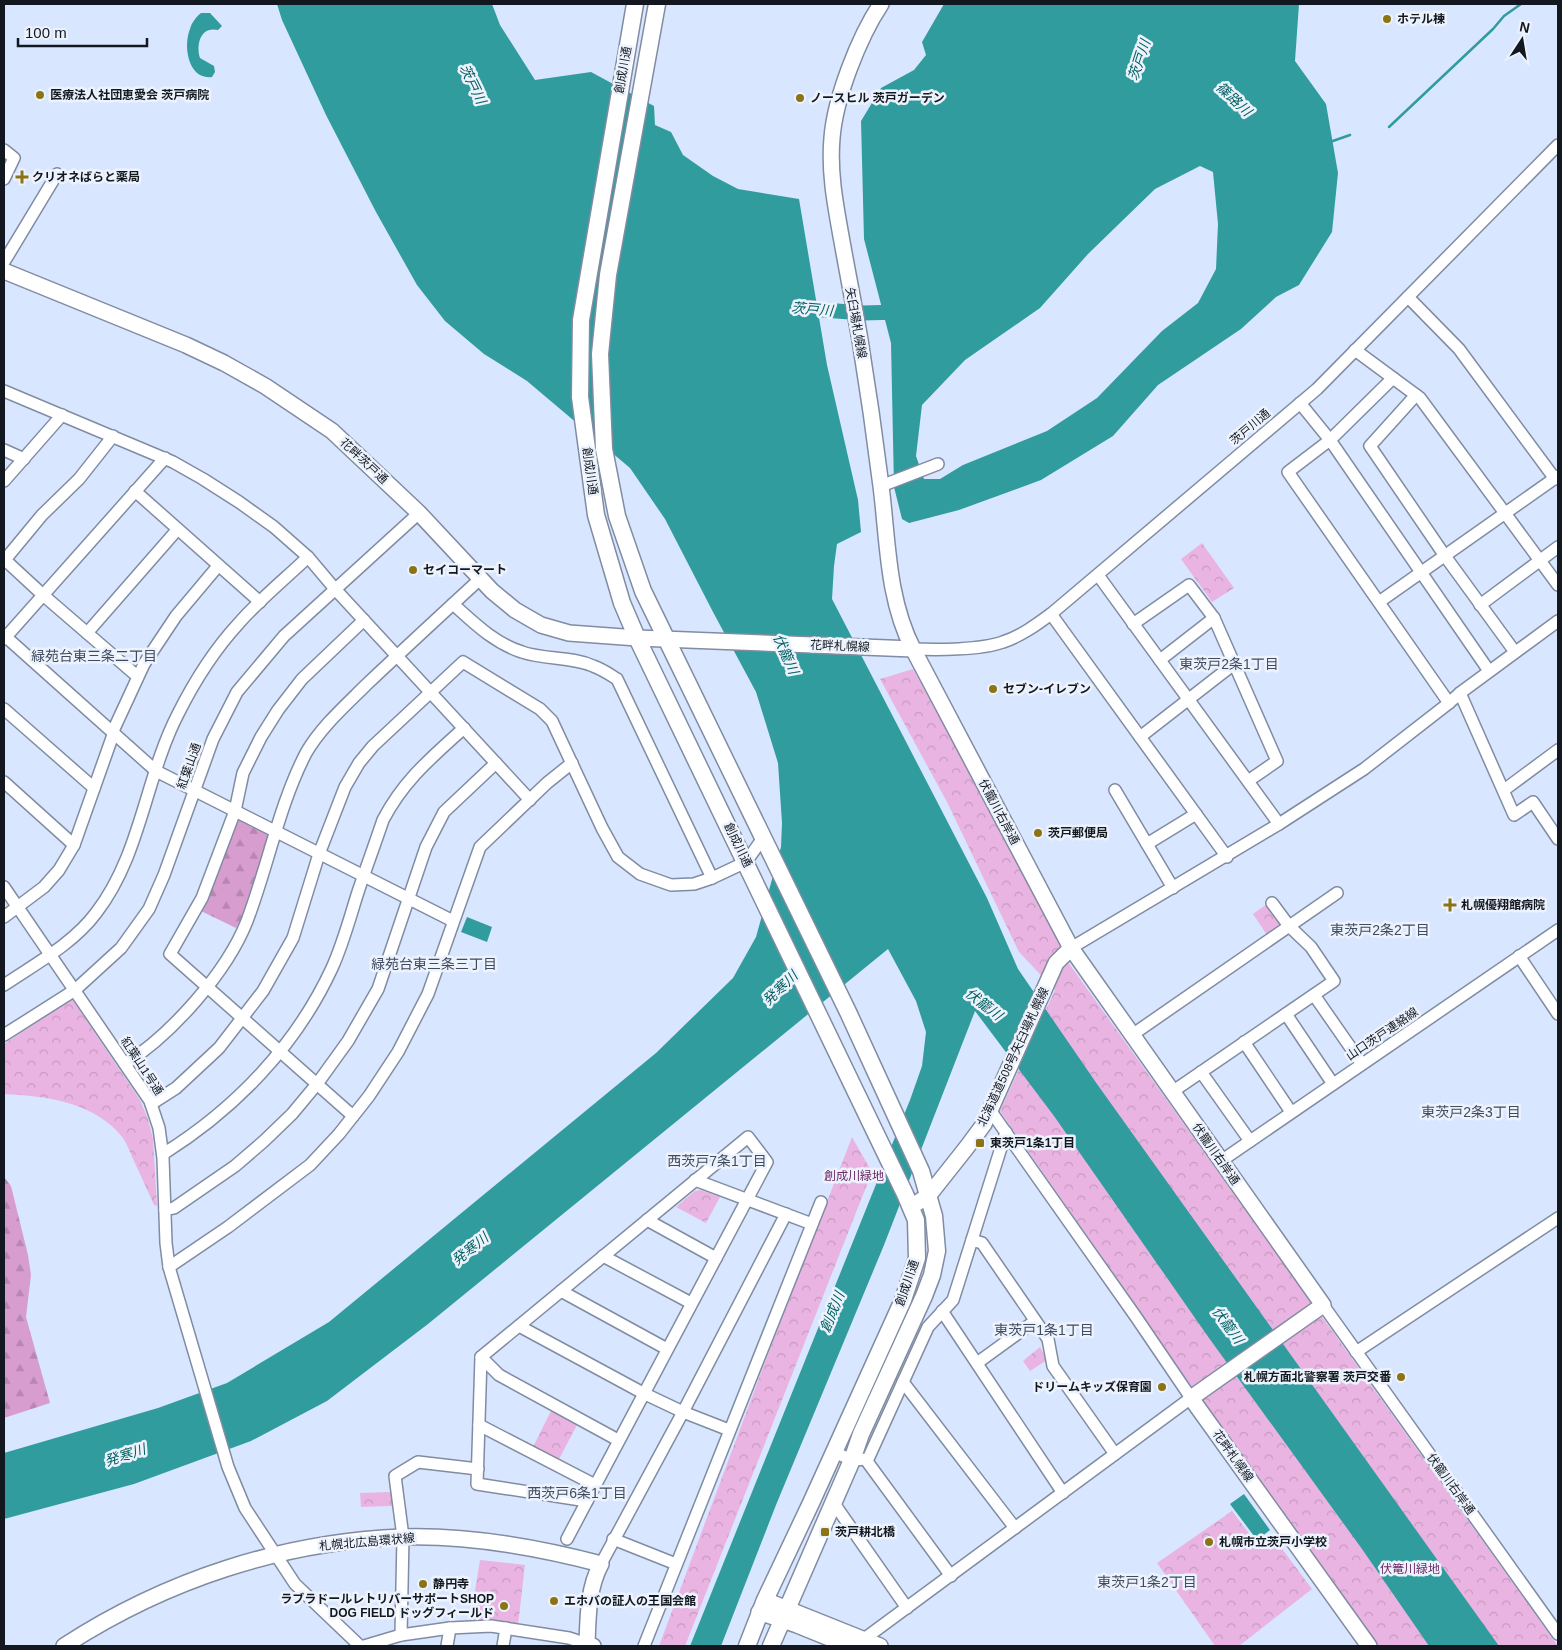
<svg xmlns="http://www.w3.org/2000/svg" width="1562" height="1650" font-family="Arial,'Noto Sans JP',sans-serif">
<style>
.forest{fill:url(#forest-firs)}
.park{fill:url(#park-crowns)}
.water{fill:#319c9d;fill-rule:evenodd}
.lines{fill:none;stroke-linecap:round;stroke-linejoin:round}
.stream{stroke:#319c9d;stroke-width:2.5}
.river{stroke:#319c9d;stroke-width:15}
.minor-casing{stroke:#808ca2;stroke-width:14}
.major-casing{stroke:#808ca2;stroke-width:18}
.highway-casing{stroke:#808ca2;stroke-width:19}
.minor{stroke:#fff;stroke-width:11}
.major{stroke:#fff;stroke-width:15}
.highway{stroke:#fff;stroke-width:16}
.poi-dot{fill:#8b7316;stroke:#edf3fd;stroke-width:2}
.labels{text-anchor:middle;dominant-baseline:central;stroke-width:5;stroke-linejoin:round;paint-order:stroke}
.poi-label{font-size:12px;font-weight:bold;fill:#131820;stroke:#edf3fd;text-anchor:start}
.street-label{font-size:12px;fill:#131820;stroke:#edf3fd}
.park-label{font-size:12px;fill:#6c2966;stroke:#edf3fd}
.water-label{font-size:14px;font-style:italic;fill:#025f5f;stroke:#edf3fd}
.neighbourhood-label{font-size:14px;fill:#414b60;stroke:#edf3fd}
</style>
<defs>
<pattern id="forest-firs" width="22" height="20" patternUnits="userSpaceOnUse" patternTransform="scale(1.25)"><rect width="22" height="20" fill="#d79dcf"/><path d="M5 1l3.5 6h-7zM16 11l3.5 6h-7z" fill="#b886b1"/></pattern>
<pattern id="park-crowns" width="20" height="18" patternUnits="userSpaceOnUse" patternTransform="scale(1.25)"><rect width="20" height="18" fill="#e9b4e1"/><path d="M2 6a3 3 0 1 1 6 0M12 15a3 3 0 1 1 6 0" fill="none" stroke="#c79ac1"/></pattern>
</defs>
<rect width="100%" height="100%" fill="#d9e6ff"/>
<g class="forest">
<polygon points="242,820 268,833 270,838 244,913 236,928 201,911 214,883 235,822"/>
<polygon points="4,1177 11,1186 28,1255 31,1275 26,1317 50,1403 4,1418"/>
</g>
<g class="park">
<polygon points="1202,543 1234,588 1212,602 1181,559"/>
<polygon points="913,669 985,800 1070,965 1558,1646 1372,1646 1000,1111 1055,990 1019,952 947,802 880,679"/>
<polygon points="1267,904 1280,923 1279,927 1267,935 1253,914"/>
<path d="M72,999L140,1100L148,1119L153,1139L157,1206L154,1205C147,1189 140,1174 133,1159C130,1152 127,1144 123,1138C95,1102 46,1096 4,1094V1044Z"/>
<polygon points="852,1137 872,1172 685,1646 659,1646 767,1357"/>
<polygon points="701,1190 720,1197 706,1223 676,1207 695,1191"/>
<polygon points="1040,1347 1047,1360 1030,1371 1023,1361"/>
<polygon points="552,1409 578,1423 558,1461 533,1447"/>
<polygon points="392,1492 393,1506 361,1507 360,1493"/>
<polygon points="1232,1511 1257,1544 1271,1534 1312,1589 1239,1646 1215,1646 1157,1563"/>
<polygon points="480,1560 525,1565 518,1625 470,1621"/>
</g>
<g class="water">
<polygon points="277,4 492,4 500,25 535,80 591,72 654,106 655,125 671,132 683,155 713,176 738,189 799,199 827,365 858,500 861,532 837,544 834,566 832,599 987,898 1018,969 1097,1084 1499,1646 1429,1646 1362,1549 1209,1338 1054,1116 975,1011 884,1245 776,1505 721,1646 690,1646 910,1100 922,1066 926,1032 916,1001 888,949 428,1324 327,1401 251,1441 134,1484 4,1519 4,1453 158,1408 227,1383 329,1322 656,1053 733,978 756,937 781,847 782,823 778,763 756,692 713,612 665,519 630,468 527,381 484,354 445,321 417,285 376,212 326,115 282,20"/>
<path d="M944,4H1299L1295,61L1326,104L1338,173L1332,232L1299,285L1276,297L1241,329L1158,385L1113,436L1041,480L959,510L909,523L902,519L894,487L891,343L864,239L861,121L881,88L914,70L926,55L922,42ZM1200,166L1213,172L1218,224L1216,269L1198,303L1162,331L1097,398L1047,431L963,465L940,479H924L916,456L922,405L965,360L1040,308L1088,254L1155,189Z"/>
<path d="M201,13H210L222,26L218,30C200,26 196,45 200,58L214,66L215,72L212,77C188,80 183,46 190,29C192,22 196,17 201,13Z"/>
<polygon points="467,917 492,927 487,942 461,932"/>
<polygon points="1244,1494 1270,1530 1257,1540 1230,1504"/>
</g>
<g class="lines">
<g class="stream">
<polyline points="1389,127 1493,29 1504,16 1521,4"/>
<polyline points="1330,142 1350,135"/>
</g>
<polyline class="river" points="799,308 862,313 903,312"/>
<g class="minor-casing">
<g id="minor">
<polyline points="4,150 14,158 4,179"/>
<polyline points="4,262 57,174"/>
<polyline points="1408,297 1459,349 1555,479"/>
<polyline points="1355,350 1420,398 1558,585"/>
<polyline points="1393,378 1330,440 1288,472 1449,703"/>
<polyline points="4,391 173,462 203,479 239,502 274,527 308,557 335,589 530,800"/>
<polyline points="1416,395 1370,446 1445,556 1515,652"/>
<polyline points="1300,403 1330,440 1489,671"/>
<polyline points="4,450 24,459"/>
<polyline points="4,481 62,415"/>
<polyline points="881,486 938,464"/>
<polyline points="135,491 260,602"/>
<polyline points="4,559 43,595 137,676"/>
<polyline points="4,561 42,515 79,479 113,436"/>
<polyline points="1098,575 1279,824"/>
<polyline points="1379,602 1558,476"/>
<path d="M453,604C474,623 494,643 522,652C545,660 571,656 593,666C602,669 609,674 617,679L712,878"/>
<polyline points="1480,605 1558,547"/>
<polyline points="1051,614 1227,857"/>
<polyline points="1133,624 1189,585 1214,618 1277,761 1248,781"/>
<polyline points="87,633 177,530"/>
<polyline points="6,637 156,771 453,921"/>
<polyline points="4,639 165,458"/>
<path d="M913,649C937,650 981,650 1003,642C1021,636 1036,625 1051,614L1317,389L1558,145"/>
<polyline points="1160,660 1214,618"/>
<polyline points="1460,693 1514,815 1533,802 1558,839"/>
<polyline points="4,709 94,788"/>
<polyline points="113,731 144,664 176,616 218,566"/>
<polyline points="1140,737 1234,664"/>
<polyline points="4,782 74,845"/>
<polyline points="1115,790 1173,888"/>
<polyline points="1504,790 1558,750"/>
<polyline points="1147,844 1196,814"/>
<polyline points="4,887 150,1101 159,1128 163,1158 166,1243 169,1267 228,1467 245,1508 295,1584 360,1646"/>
<polyline points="4,917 44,887 59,870 74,845 114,732"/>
<polyline points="1071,948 1279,824 1364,769 1449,703 1460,693 1558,621"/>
<polyline points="1519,956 1558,1014"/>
<path d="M4,985C35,964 73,944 96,913C141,855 145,778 178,714C194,682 215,649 239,623C260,599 285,579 308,557"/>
<polyline points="1314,995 1362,1064"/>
<polyline points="1286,1014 1333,1084"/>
<polyline points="4,1035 75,990 121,948 149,909 164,875 213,739 237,692 284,636 419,513"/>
<polyline points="1132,1035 1337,893"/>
<polyline points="1244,1042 1291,1112"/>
<path d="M125,1064C172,1034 227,972 247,921C268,866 279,805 306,753C321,727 345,706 366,685C404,649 442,614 480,579"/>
<polyline points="1201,1072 1250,1141"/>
<polyline points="1172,1092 1334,981 1311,947 1289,926 1272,903"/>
<polyline points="151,1104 176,1088 219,1048 263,991 293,938 319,854 345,787 359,763 373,746 463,662 540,709 552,721 602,828 618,857 640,874 671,885 694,884 712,878 746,862 763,838"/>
<polyline points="353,1116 170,954 202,898 235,811 243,773 261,737 278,710 302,679 364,620"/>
<polygon points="748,1137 767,1162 587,1501 477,1484 481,1357"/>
<path d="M163,1154C235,1109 296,1046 332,968C343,944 350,917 358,892C366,868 375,844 383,820C404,780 431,758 464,728"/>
<polyline points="1221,1161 1558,930"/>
<polyline points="695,1180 812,1224"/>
<polyline points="165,1210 174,1208 235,1166 264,1141 292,1114 317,1084 348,1041 378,989 426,847 444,812 496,763"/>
<polyline points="647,1220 716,1258"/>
<polyline points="972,1240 982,1243 1048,1339 1053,1366 1115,1454"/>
<polyline points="603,1256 691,1303"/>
<polyline points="169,1267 228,1227 310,1165 339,1134 369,1096 398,1052 428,994 480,847 547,783 572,763"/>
<polyline points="561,1291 667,1349"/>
<polyline points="1323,1305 1558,1634"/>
<polyline points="942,1311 1063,1493"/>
<polyline points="519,1326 643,1393 683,1412 729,1430"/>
<polyline points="1356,1352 1558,1218"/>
<polyline points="481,1357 499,1375 618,1440"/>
<polyline points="977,1363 1035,1321"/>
<polyline points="903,1382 1015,1528"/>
<polyline points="479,1425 595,1485"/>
<polyline points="834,1452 852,1460 868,1459 928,1327 953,1300 1006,1132"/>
<polyline points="866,1460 951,1576"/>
<polyline points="833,1502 907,1608"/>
<polyline points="567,1539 587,1501"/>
<polyline points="613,1539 676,1564"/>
<polyline points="601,1564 683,1412 786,1214"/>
<polyline points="401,1635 403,1537 395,1476 418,1462 478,1469"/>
<polyline points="860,1642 1191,1398 1136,1317 990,1110"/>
<polyline points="364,1646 401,1635 450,1628 491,1626 569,1638 587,1644"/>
<polyline points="447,1646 450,1628"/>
<polyline points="503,1646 506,1628"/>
<polyline points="644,1646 821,1202"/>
</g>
</g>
<g class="major-casing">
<g id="major">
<path d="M881,4C859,37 835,98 832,138C829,171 835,203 841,236C847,270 854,305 860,340C868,389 875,438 881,486C888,541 887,598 913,649L1071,948L1323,1305L1191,1398L1369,1646"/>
<polyline points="4,271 186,345 224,363 265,386 332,431 419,513 492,591 515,610 541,625 569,633 637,638 913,649"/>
<polyline points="911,1207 929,1195 967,1147 984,1124 1056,963 1071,948"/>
<polyline points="765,1600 880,1646"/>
<polyline points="759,1612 797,1625 849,1646"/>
<path d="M64,1646C166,1580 281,1542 402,1537C469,1535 536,1547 601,1564C588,1588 588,1616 587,1644L593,1646"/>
</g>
</g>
<g class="highway-casing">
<g id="highway">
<polyline points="635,4 581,320 580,397 596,515 622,603 637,638 905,1194 916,1220 917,1258 903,1300 811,1503 765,1600 747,1646"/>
<polyline points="657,4 608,275 600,354 604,449 617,516 643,591 848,1012 921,1171 934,1216 937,1251 932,1275 924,1296 861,1434 852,1460 771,1646"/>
</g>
</g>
<use href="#minor" class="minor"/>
<use href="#major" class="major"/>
<use href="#highway" class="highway"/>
</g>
<g class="poi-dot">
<circle cx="1387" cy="19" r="5"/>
<circle cx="40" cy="95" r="5"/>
<circle cx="800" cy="98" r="5"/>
<path d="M19.5 169.5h5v5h5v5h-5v5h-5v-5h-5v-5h5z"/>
<circle cx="413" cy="570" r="5"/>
<circle cx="993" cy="689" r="5"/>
<circle cx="1038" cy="833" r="5"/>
<path d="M1447.5 897.5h5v5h5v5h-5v5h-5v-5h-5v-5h5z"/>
<rect x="975" y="1138" width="10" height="10" rx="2.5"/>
<circle cx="1401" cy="1377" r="5"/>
<circle cx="1162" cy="1387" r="5"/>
<rect x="820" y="1527" width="10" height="10" rx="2.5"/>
<circle cx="1209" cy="1542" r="5"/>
<circle cx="423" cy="1584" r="5"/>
<circle cx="554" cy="1601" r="5"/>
<circle cx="504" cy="1606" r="5"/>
</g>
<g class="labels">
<g class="poi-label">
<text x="1397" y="19">ホテル棟</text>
<text x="50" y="95">医療法人社団恵愛会 茨戸病院</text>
<text x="810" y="98">ノースヒル 茨戸ガーデン</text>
<text x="32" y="177">クリオネばらと薬局</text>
<text x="423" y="570">セイコーマート</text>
<text x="1003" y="689">セブン-イレブン</text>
<text x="1048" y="833">茨戸郵便局</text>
<text x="1461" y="905">札幌優翔館病院</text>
<text x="990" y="1143">東茨戸1条1丁目</text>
<text x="1391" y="1377" text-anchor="end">札幌方面北警察署 茨戸交番</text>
<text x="1152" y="1387" text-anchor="end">ドリームキッズ保育園</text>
<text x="835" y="1532">茨戸耕北橋</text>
<text x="1219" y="1542">札幌市立茨戸小学校</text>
<text x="433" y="1584">静円寺</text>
<text x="494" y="1599" text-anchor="end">ラブラドールレトリバーサポートSHOP<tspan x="494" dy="14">DOG FIELD ドッグフィールド</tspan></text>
<text x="564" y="1601">エホバの証人の王国会館</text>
</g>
<g class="street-label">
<text transform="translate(623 70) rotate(-80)">創成川通</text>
<text transform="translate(856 323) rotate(80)">矢臼場札幌線</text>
<text transform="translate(1250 427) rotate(-40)">茨戸川通</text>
<text transform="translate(364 461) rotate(43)">花畔茨戸通</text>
<text transform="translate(590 471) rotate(82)">創成川通</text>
<text transform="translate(840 646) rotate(2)">花畔札幌線</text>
<text transform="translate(189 766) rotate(-70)">紅葉山通</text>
<text transform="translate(999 812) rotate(62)">伏籠川右岸通</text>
<text transform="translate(738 845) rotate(64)">創成川通</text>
<text transform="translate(1382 1034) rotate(-34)">山口茨戸連絡線</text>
<text transform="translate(1013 1057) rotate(-65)">北海道道508号矢臼場札幌線</text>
<text transform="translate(142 1066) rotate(57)">紅葉山1号通</text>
<text transform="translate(1216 1154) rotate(55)">伏籠川右岸通</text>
<text transform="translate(907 1283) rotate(-71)">創成川通</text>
<text transform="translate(1233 1456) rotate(54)">花畔札幌線</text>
<text transform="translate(1451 1484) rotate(54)">伏籠川右岸通</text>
<text transform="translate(367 1542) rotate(-5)">札幌北広島環状線</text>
</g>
<g class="park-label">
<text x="854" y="1176">創成川緑地</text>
<text x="1410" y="1569">伏篭川緑地</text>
</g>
<g class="water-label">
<text transform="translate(1139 60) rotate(-72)">茨戸川</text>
<text transform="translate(473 84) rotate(64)">茨戸川</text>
<text transform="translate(1234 99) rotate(43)">篠路川</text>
<text transform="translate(812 309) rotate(5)">茨戸川</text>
<text transform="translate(786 654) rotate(66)">伏籠川</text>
<text transform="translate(780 988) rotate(-44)">発寒川</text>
<text transform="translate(984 1004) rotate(38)">伏籠川</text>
<text transform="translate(470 1249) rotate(-39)">発寒川</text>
<text transform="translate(832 1312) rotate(-68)">創成川</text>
<text transform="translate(1228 1325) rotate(54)">伏籠川</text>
<text transform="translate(125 1455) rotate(-18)">発寒川</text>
</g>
<g class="neighbourhood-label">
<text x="94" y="656">緑苑台東三条二丁目</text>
<text x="1229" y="664">東茨戸2条1丁目</text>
<text x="1380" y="930">東茨戸2条2丁目</text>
<text x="434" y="964">緑苑台東三条三丁目</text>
<text x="1471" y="1112">東茨戸2条3丁目</text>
<text x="717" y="1161">西茨戸7条1丁目</text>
<text x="1044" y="1330">東茨戸1条1丁目</text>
<text x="577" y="1493">西茨戸6条1丁目</text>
<text x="1147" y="1582">東茨戸1条2丁目</text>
</g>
</g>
<rect width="1562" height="1650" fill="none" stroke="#131820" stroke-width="10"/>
<g transform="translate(1522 40) rotate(12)" stroke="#edf3fd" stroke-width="4" paint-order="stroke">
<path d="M0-4L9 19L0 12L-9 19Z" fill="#131820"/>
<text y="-8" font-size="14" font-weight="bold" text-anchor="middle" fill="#131820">N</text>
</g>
<path d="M18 38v8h129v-8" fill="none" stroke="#131820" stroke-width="2.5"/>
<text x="25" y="38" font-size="15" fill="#131820" stroke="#edf3fd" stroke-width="4" paint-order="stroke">100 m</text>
</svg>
